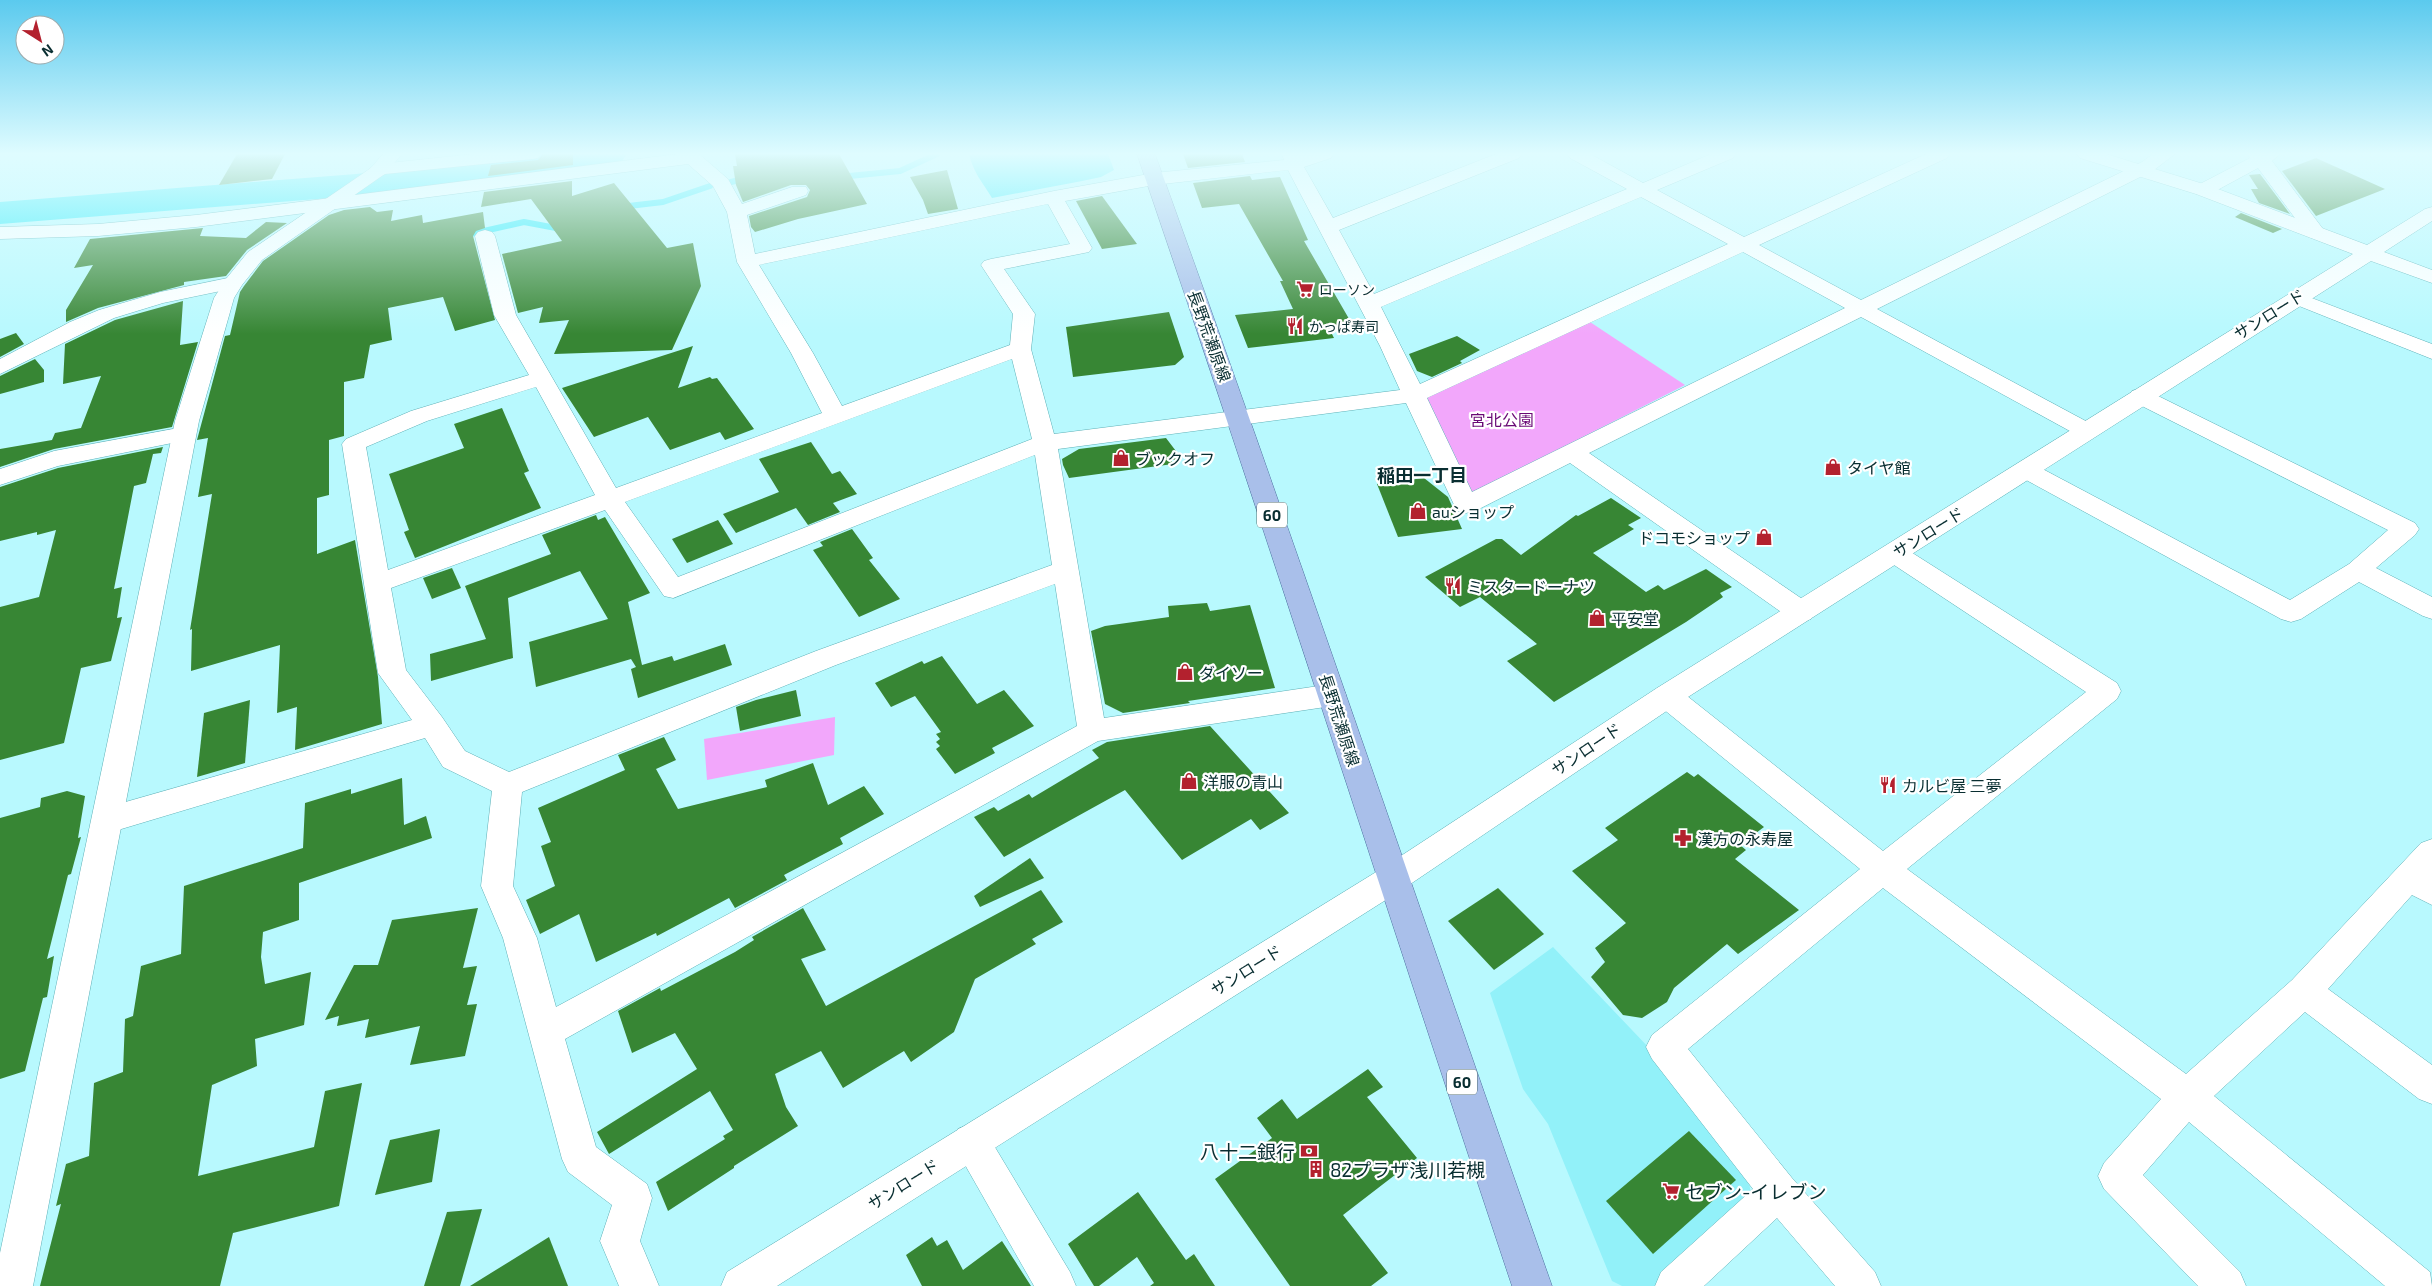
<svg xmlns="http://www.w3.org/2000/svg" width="2432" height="1286" font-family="'Exo 2','Noto Sans JP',sans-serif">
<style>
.built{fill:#92f1f9}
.green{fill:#f2a7fb}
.water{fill:#28eaf8}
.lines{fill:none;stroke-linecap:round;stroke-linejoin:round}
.stream{stroke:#28eaf8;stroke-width:6}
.river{fill:#28eaf8;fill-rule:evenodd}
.building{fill:#378634}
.street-casing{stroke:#5db0b7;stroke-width:1}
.secondary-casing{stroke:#5db0b7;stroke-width:1}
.primary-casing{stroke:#4c71a0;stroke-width:1}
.street{fill:#fff;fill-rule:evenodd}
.secondary{fill:#fff;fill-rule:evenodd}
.primary{fill:#a9bfea;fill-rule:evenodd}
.labels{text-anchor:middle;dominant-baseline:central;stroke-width:4.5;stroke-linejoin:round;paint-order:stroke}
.far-poi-label{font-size:14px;fill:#092e31;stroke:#fff;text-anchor:start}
.shield{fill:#fff;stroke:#536d6f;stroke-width:1}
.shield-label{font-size:15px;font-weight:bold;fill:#092e31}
.street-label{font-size:16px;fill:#092e31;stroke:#fff}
.park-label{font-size:16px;fill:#690a75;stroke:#fff}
.poi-label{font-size:16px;fill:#092e31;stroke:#fff;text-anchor:start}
.neighbourhood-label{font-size:18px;font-weight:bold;fill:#092e31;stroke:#fff}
.near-poi-label{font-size:19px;fill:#092e31;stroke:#fff;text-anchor:start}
</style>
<rect width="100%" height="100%" fill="#b8f9fe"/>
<polygon class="built" points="1553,947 1651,1050 1747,1169 1751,1195 1654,1286 1622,1286 1612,1281 1548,1124 1523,1089 1490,993"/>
<g class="green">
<polygon points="1587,320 1685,385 1471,494 1425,396"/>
<polygon points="835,717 834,755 707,780 704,739"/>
</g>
<path class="water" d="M969,154H1108L1114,170L1101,177L1082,181L992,198C983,183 973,172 969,154Z"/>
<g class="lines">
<g class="stream">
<polyline points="839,177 900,171 937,154"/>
<polyline points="731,182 747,178"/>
<polyline points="620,207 663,202 710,186"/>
<polyline points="466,235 524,222 556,228 563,226"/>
</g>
<polygon class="river" points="522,154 627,154 622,161 610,164 356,196 0,224 0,202 356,174"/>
</g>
<g class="building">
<polygon points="237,154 285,154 272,179 219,185"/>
<polygon points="543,154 573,154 573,165 488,176 491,165 538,160"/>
<polygon points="735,154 839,154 867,204 798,219 755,232 751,227 749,216 807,197 810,190 806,185 791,185 743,202 736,185 733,166 737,166"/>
<polygon points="1183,154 1242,154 1245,162 1188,168"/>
<polygon points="2316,158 2385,189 2316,216 2282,171"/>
<polygon points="947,170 958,209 928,214 923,200 910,177"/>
<polygon points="2260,174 2290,214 2259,203 2251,189 2258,189 2249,175"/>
<polygon points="1250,176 1252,180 1280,177 1308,240 1304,241 1352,324 1328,326 1334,338 1248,348 1235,315 1293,309 1280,281 1283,281 1239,204 1202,208 1193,183"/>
<polygon points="572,181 572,196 614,183 667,248 693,243 701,286 672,350 554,354 569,320 539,323 543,307 518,313 502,254 562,241 531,199 481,207 484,192"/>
<polygon points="1102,196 1137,244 1102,249 1076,201"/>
<polygon points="370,207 377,212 393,210 391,221 422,215 423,223 483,212 485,228 476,231 473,236 495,320 455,331 443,297 388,308 392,340 370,345 364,378 344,382 344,436 329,440 329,495 317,498 317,554 355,540 378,677 382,724 295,750 297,707 277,713 280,645 191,671 192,629 190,630 212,494 198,497 208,438 197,440 225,336 230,335 240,292 244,286 263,261 329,215 344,210"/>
<polygon points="2241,213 2282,229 2273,233 2235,217"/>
<polygon points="266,222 287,223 247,250 226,276 184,282 184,285 98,308 66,322 66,310 93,265 74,268 90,239 203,228 200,236 246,238"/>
<polygon points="183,301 180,345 198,342 172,427 54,449 0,467 0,449 52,440 55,433 81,428 101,376 63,384 65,344 115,320"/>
<polygon points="1169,312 1184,357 1175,365 1073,377 1066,327"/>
<polygon points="16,333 24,344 0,357 0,339"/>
<polygon points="1457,336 1480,350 1460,361 1462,363 1432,377 1417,371 1409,354"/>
<polygon points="693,346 678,388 710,377 712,379 717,378 754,429 725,440 720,432 670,450 648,417 594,437 562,388"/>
<polygon points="35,359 44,370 44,382 0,394 0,376"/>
<polygon points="502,408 529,471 524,473 541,508 415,558 404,532 409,530 389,474 464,448 454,424"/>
<polygon points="1166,438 1182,459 1171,460 1173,464 1069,478 1063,465 1062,459 1079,449"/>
<polygon points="811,442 832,474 840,471 857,494 833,503 840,512 808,525 796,508 736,533 723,514 779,492 759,459"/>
<polygon points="163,447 161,453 153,454 146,483 134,486 114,589 122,587 117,618 122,617 111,661 81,668 64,743 0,760 0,607 39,597 56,530 37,535 37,532 0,541 0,487 58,468"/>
<polygon points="1424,478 1448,497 1462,529 1398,537 1377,484"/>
<polygon points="1611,498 1641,518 1628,525 1634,529 1593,553 1646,592 1658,585 1664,590 1706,569 1732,587 1720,593 1723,597 1686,622 1554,702 1507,661 1537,644 1480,597 1460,607 1425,577 1496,539 1502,539 1521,555 1576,515 1578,516"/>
<polygon points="596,515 598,520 605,517 650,593 628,602 642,665 672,656 674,661 725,644 732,665 638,698 631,669 636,667 631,659 536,687 529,642 608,619 580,571 508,598 513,658 431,681 430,654 486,639 465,586 551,554 542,535"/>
<polygon points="718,520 733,544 687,563 672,539"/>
<polygon points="852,529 873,558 869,560 900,599 859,617 813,550 823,546 820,542"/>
<polygon points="452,568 461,588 432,599 423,578"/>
<polygon points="1207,603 1210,611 1250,605 1275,688 1188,701 1190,703 1123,713 1105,704 1091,631 1105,626 1169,617 1168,606"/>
<polygon points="942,656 977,704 1004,690 1034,726 992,748 995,753 955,774 936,749 940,746 936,742 940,739 936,734 941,732 915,696 891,707 875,683 922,661 924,664"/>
<polygon points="796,690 801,716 740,731 736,707 756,700"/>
<polygon points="250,700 245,763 197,777 204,713"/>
<polygon points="1210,726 1289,813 1260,830 1251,819 1182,860 1125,790 1004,857 974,817 994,807 998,811 1029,794 1032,798 1099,758 1092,750 1107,742"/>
<polygon points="664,737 676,760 656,769 678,809 767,787 765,780 813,763 828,805 864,786 884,814 840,838 843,844 784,875 787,880 735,908 729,898 657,936 656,933 596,962 579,914 540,934 526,900 555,886 541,846 551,842 538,808 625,770 618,755"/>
<polygon points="1687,772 1694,777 1698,774 1764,827 1740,845 1746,850 1735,859 1799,910 1738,954 1727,944 1674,988 1667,1002 1642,1018 1623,1015 1591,977 1605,962 1595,948 1626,923 1572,871 1618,840 1605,828"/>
<polygon points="402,778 404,825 426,816 432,838 299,883 299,920 263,932 261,957 265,984 311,972 304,1025 255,1039 257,1066 212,1085 198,1176 314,1147 325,1091 362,1083 339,1206 233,1233 220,1286 40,1286 61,1204 56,1206 66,1164 89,1156 94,1083 123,1072 125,1019 133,1016 141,966 181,954 184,886 303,848 305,803 351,789 351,794"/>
<polygon points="67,791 85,796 78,838 81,837 71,874 68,875 47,959 54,956 47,997 43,998 25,1071 0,1079 0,818 40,807 41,798"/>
<polygon points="1030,858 1044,878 980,907 974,896"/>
<polygon points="1498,888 1544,934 1494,970 1448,921"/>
<polygon points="1041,890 1063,922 1032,939 1036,944 975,979 954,1032 911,1062 904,1051 843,1088 821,1051 775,1074 786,1107 798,1126 734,1166 734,1168 668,1211 656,1182 725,1139 723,1136 733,1130 710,1091 609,1154 597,1132 697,1069 675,1033 632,1053 618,1011 660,988 661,991 735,952 754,940 752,937 803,908 826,950 801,959 826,1006"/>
<polygon points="478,908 463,968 477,966 467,1005 477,1004 465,1056 410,1065 420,1026 365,1038 369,1019 337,1026 339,1016 325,1020 354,965 378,965 392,920"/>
<polygon points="1368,1069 1383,1087 1367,1097 1417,1158 1343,1215 1388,1273 1371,1286 1290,1286 1215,1179 1272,1138 1257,1118 1282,1099 1297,1119"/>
<polygon points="440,1129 432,1182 375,1195 390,1140"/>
<polygon points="1689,1131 1736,1180 1653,1254 1606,1201"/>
<polygon points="1138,1192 1186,1260 1194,1254 1215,1286 1150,1286 1154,1283 1137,1257 1099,1286 1094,1286 1068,1244"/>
<polygon points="482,1209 460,1286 424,1286 447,1212"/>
<polygon points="549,1237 568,1286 470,1286"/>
<polygon points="932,1237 937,1246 947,1240 963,1270 1002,1241 1031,1286 922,1286 906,1255"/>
</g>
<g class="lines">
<g class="street-casing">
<g id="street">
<polygon points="474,154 541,154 538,158 532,159 385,174 374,179 367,177 365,173 374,165 380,164"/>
<path d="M678,154H699L728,179L742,204L792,187H806L808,191L806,195L747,215L755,254L1054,191L1154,173L1284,160L1282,154H1334L1331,158L1304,167L1333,218L1496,154H1522L1519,158L1339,230L1374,294L1627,189L1570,158L1567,154H1590L1643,183L1711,154H1736L1733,158L1657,190L1744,237L1926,154H1950L1947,158L1759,245L1861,300L2142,162L2153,154H2175L2154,170L1877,309L2095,426L2099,431L2095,436L2087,438L2079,436L1861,317L1589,453L1811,605L1814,612L1811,619L1801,622L1791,619L1570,463L1475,511L1466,513L1457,511L1406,403L1058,449L1104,718L1332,684L1342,687L1346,695L1342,703L1332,706L1098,741L565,1039L596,1147L647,1184L652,1198L640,1241L659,1286H619L600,1241L612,1205L568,1172L562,1159L503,938L481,886L492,791L443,767L425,738L108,833L97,829L93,820L97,811L108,807L412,720L378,673L342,444L346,439L411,411L529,375L494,315L475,236L478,232L485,230L492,232L495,236L516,315L616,488L822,413L791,353L737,262L727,212L713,186L688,164L196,227L98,236L0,239V227L98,224L196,215ZM1288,170L1380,346L1400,390L1054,434L1031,349L1035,314L1004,269L1089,252L1092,248L1065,201L1154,185ZM1641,197L1728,244L1420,384L1381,307ZM1048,204L1070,244L991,259L984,261L981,265L1013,314L1010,345L842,406L813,353L759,265ZM1743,252L1845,308L1472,492L1427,398ZM1012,359L1032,439L678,577L625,502ZM536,387L595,495L388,570L366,447L427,421ZM1035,455L1052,565L816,651L509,772L465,751L442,717L406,670L391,588L605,510L664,596L673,598ZM1055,584L1077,726L556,1007L537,938L513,886L522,792L836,665Z"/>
<polygon points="2248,154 2280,154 2272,161 2326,233 2323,237 2316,239 2309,237 2258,168 2210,194 2196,194 2194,190 2196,186 2250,158"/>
<polygon points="233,277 240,279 243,283 240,287 163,303 114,318 0,374 0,359 70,322 99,310 160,292"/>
<polygon points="2296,292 2432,344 2432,359 2289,302 2286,298 2289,294"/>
<polygon points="2140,389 2148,391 2415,523 2419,529 2415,535 2376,568 2432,597 2432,619 2423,616 2359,582 2301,619 2291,622 2281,619 2017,475 2014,470 2017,465 2026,462 2035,465 2290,600 2349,564 2388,530 2132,401 2129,396 2132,391"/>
<polygon points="184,427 192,429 196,434 192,439 58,466 0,485 0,469 54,451"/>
<polygon points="1894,544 1903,547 2117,683 2121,691 2117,699 1907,869 2186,1074 2292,980 2421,843 2432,839 2432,905 2412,895 2328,989 2432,1065 2432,1104 2419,1099 2305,1012 2214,1096 2430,1272 2432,1286 2385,1286 2189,1122 2143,1175 2240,1272 2246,1286 2198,1286 2104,1189 2098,1176 2104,1163 2161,1099 1883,888 1688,1049 1792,1178 1875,1272 1881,1286 1835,1286 1777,1218 1704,1286 1655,1286 1661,1272 1753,1189 1652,1059 1646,1047 1652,1035 1860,869 1657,704 1653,696 1657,688 1667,685 1677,688 1883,851 2086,692 1885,559 1881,553 1885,547"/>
<polygon points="971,1124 984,1129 1070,1272 1076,1286 1034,1286 952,1142 958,1129"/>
</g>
</g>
<g class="secondary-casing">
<g id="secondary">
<polygon points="383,154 402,154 386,173 262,260 242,285 234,298 199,421 33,1286 0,1286 0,1253 175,421 214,298 226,279 248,252 371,168"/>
<polygon points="2077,154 2106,154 2210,186 2367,245 2425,209 2432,207 2432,221 2384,252 2432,270 2432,283 2371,261 1677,704 1403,889 777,1286 721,1286 727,1272 1381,869 1657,688 2353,254 2196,194 2080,158"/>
</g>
</g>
<g class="primary-casing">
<path id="primary" d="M1137,154H1155C1291,530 1419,909 1552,1286H1512C1386,909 1266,530 1137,154Z"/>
</g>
<use href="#street" class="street"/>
<use href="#secondary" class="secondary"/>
<use href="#primary" class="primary"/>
</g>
<linearGradient id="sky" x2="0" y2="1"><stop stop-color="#5bcaee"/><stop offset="0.46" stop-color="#dffcff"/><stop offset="1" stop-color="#dffcff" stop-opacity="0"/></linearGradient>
<rect width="2432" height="334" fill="url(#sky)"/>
<defs>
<g id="supermarket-bare" transform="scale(1.35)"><path d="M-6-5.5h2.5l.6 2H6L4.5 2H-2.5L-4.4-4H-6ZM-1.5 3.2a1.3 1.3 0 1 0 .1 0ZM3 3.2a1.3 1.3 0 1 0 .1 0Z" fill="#b3212e" stroke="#fff" stroke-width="2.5" paint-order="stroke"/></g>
<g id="restaurant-bare" transform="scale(1.35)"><path d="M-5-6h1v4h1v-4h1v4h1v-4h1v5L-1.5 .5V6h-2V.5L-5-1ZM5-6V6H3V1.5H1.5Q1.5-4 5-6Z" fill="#b3212e" stroke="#fff" stroke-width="2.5" paint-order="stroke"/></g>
<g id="shop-bare" transform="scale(1.35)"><path d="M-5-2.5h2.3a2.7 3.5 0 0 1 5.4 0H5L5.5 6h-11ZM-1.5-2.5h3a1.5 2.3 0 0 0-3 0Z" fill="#b3212e" stroke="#fff" stroke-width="2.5" paint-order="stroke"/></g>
<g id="pharmacy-bare" transform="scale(1.35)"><path d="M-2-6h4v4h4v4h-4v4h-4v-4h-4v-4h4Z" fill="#b3212e" stroke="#fff" stroke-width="2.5" paint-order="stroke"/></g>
<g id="bank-bare" transform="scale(1.35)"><path d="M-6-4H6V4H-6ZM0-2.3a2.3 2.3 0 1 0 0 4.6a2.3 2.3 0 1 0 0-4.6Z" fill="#b3212e" stroke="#fff" stroke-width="2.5" paint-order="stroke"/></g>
<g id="building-bare" transform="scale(1.35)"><path d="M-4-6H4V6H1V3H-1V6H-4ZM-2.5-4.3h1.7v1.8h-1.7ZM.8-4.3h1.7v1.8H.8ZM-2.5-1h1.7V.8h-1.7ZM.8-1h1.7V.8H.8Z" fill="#b3212e" stroke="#fff" stroke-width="2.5" paint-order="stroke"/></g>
</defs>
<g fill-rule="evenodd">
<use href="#supermarket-bare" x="1305" y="289"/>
<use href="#restaurant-bare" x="1295" y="326"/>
<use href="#shop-bare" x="1121" y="458"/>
<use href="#shop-bare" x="1833" y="467"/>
<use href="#shop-bare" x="1418" y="511"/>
<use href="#shop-bare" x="1764" y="537"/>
<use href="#restaurant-bare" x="1453" y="586"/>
<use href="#shop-bare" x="1597" y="618"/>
<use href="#shop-bare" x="1185" y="672"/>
<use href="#shop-bare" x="1189" y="781"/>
<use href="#restaurant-bare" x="1888" y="785"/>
<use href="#pharmacy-bare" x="1683" y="838"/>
<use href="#bank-bare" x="1309" y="1151"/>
<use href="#building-bare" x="1316" y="1169"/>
<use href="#supermarket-bare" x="1671" y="1191"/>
</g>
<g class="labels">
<g class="far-poi-label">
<text x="1319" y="289">ローソン</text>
<text x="1309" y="326">かっぱ寿司</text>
</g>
<g class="shield">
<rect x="1257" y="502.5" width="30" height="25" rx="4"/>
<rect x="1447" y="1069.5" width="30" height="25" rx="4"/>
</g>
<g class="shield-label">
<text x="1272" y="515">60</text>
<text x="1462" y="1082">60</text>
</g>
<g class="street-label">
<text transform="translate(2269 314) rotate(-32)">サンロード</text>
<text transform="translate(1210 336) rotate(70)">長野荒瀬原線</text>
<text transform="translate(1928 532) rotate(-32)">サンロード</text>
<text transform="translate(1340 720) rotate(72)">長野荒瀬原線</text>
<text transform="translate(1586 749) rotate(-34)">サンロード</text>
<text transform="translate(1246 970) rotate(-32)">サンロード</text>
<text transform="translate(903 1184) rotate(-32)">サンロード</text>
</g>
<g class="park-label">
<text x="1502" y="419">宮北公園</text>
</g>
<g class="poi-label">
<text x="1135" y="458">ブックオフ</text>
<text x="1847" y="467">タイヤ館</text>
<text x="1432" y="511">auショップ</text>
<text x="1750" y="537" text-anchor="end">ドコモショップ</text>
<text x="1467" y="586">ミスタードーナツ</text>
<text x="1611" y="618">平安堂</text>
<text x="1199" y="672">ダイソー</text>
<text x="1203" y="781">洋服の青山</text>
<text x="1902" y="785">カルビ屋 三夢</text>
<text x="1697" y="838">漢方の永寿屋</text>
</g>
<g class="neighbourhood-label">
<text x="1422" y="475">稲田一丁目</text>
</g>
<g class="near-poi-label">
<text x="1295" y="1151" text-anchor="end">八十二銀行</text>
<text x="1330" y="1169">82プラザ浅川若槻</text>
<text x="1685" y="1191">セブン-イレブン</text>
</g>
</g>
<g transform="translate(40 40) rotate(144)"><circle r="24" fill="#ffffff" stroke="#9dabad"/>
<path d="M0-4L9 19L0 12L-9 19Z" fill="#b3212e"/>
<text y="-8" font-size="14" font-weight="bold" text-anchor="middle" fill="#092e31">N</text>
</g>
</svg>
